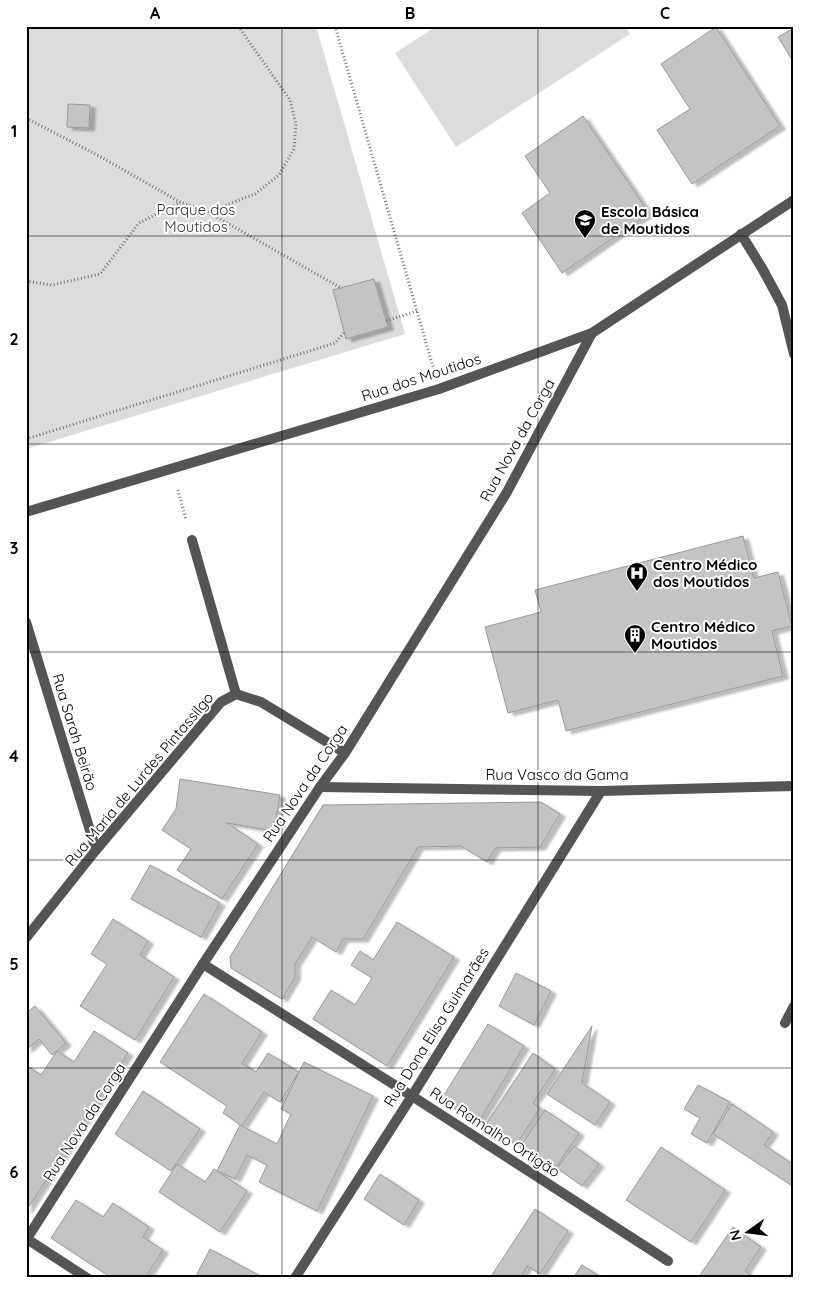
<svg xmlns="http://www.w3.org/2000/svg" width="820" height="1304" font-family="Quicksand,sans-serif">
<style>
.green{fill:#dcdcdc}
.building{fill:#c4c4c4;stroke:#999;filter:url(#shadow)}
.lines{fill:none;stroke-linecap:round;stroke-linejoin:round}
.path{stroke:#777;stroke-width:3;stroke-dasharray:1 2.5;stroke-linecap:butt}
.minor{stroke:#555;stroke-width:10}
.grid{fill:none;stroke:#000;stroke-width:1;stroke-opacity:0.55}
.labels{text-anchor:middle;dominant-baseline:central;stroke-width:4;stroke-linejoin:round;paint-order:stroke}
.park-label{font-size:15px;fill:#333;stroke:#fff}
.poi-label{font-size:15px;font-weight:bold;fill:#000;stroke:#fff;text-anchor:start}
.street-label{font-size:15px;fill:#000;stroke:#fff}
.neatline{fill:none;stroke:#000;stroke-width:2}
.grid-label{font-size:16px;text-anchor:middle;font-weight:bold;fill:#000}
</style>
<defs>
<filter id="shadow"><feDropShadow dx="5.5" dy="3" stdDeviation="1" flood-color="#0004"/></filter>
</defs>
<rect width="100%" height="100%" fill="#fff"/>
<g class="green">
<polygon points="26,26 316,26 405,334 26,449"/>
<polygon points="437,26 625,26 630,34 456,147 395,53"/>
</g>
<g class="building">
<polygon points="716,27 780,126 692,184 657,130 690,109 661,64"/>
<polygon points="794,28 794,63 778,37"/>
<polygon points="68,104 90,105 89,128 67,127"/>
<polygon points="583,116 649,213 562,273 522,213 550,193 525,156"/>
<polygon points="374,279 388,327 346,339 333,290"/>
<polygon points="743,536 754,578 778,572 792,626 772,631 783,676 566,731 558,700 508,713 485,627 541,612 535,590"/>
<polygon points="180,779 280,795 274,831 227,823 258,844 222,899 177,870 191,849 162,830 176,809"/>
<polygon points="541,802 560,814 540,847 495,848 487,862 461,846 418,847 363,939 343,939 336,952 312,937 295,964 295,977 282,999 231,968 230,957 323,805"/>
<polygon points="150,865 220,903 201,937 131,899"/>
<polygon points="113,919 148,941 140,955 174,977 135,1040 80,1006 107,964 91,954"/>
<polygon points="397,922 454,957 387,1066 313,1019 331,990 355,1005 372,978 351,965 360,951 373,960"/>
<polygon points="516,973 551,991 534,1025 499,1006"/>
<polygon points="204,994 262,1032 242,1063 256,1072 268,1053 299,1072 280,1102 264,1092 242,1126 223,1113 227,1106 160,1062"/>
<polygon points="35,1006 66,1043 52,1055 39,1039 26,1050 26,1013"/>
<polygon points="488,1024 524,1046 478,1123 441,1100"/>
<polygon points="592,1026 582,1083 610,1102 595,1125 547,1094"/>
<polygon points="94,1031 128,1053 26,1211 26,1065 41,1075 57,1051 74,1062"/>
<polygon points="533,1053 555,1069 533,1103 540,1108 516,1145 486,1124"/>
<polygon points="304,1062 373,1096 317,1211 259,1182 267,1165 247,1155 235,1179 217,1171 240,1125 277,1144 291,1114 281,1109"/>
<polygon points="698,1085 730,1102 707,1143 691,1134 700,1118 684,1109"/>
<polygon points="143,1091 200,1129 171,1171 115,1134"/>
<polygon points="732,1104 773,1132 764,1145 794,1165 794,1187 713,1134"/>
<polygon points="545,1110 579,1133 554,1170 520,1147"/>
<polygon points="574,1146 599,1164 582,1186 557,1168"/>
<polygon points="661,1147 725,1190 691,1242 626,1200"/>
<polygon points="177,1164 205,1182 214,1169 247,1191 220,1232 159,1192"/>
<polygon points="380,1174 419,1200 404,1225 364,1199"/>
<polygon points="76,1200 103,1217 113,1203 149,1227 143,1237 163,1250 145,1278 112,1278 51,1238"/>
<polygon points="535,1209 568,1231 540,1274 527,1266 520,1278 490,1278"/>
<polygon points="733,1227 761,1247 745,1271 755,1278 698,1278"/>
<polygon points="210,1249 264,1278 195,1278"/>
<polygon points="582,1265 602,1278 573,1278"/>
<polygon points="794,1269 794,1278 788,1278"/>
</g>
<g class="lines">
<g class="path">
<polyline points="335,26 433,367"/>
<polyline points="26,118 99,156 180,202 208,212 255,194 279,175 294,149 296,124 290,100 238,26"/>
<polyline points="208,212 341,288"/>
<polyline points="26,281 52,285 100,274 139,223 180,202"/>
<polyline points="386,321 417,311"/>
<polyline points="26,439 335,343 344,333"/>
<polyline points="178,490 186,520"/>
</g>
<g class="minor">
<polyline points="741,234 762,268 782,305 794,354"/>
<polyline points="26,512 439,389 592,333 794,200"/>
<polyline points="192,540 236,694"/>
<polyline points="26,622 96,850"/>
<polyline points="320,787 601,791 794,786"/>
<polyline points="26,938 96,850 221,702 236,694 261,702 345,753"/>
<polyline points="203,964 412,1096 668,1261"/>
<polyline points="785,1023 794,1006"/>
<polyline points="27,1239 87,1278"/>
<polyline points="26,1240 203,964 320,787 345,753 507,492 592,333"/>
<polyline points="295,1278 412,1096 601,791"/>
</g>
</g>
<path class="grid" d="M282,26V1278M538,26V1278M26,236H794M26,444H794M26,652H794M26,860H794M26,1068H794"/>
<defs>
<g id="school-pin" transform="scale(1.125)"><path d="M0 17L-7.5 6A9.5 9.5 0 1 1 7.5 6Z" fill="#000" stroke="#fff"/><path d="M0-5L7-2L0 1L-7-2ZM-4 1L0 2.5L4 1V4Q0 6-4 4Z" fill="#fff"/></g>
<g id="hospital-pin" transform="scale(1.125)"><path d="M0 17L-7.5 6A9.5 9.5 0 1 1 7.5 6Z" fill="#000" stroke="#fff"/><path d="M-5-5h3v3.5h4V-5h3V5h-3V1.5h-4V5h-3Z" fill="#fff"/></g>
<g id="building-pin" transform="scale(1.125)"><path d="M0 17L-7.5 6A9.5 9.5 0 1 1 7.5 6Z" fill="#000" stroke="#fff"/><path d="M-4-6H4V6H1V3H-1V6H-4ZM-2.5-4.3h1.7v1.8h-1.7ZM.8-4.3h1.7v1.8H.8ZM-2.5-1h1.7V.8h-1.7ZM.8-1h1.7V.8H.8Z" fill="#fff"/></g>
</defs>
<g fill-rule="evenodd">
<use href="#school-pin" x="585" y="220"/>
<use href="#hospital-pin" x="637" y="573"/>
<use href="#building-pin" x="635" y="635"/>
</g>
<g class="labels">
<g class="park-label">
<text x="196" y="209">Parque dos<tspan x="196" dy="17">Moutidos</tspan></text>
</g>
<g class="poi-label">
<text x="601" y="211">Escola Básica<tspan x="601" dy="17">de Moutidos</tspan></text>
<text x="653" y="564">Centro Médico<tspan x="653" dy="17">dos Moutidos</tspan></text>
<text x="651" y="626">Centro Médico<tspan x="651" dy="17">Moutidos</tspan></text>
</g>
<g class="street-label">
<text transform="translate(421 377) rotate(-18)">Rua dos Moutidos</text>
<text transform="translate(517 440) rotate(-61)">Rua Nova da Corga</text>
<text transform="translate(75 732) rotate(73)">Rua Sarah Beirão</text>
<text x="557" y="774">Rua Vasco da Gama</text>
<text transform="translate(139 779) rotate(-50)">Rua Maria de Lurdes Pintassilgo</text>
<text transform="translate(305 783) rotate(-56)">Rua Nova da Corga</text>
<text transform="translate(436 1027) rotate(-58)">Rua Dona Elisa Guimarães</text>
<text transform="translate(84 1122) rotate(-57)">Rua Nova da Corga</text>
<text transform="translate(495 1132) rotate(33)">Rua Ramalho Ortigão</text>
</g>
</g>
<rect width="820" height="1304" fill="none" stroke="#ffffff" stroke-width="55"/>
<g transform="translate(748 1232) rotate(256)" stroke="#ffffff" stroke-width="4" paint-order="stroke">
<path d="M0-4L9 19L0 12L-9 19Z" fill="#000000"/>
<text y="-8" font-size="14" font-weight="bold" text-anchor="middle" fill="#000000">N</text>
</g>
<rect x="28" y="28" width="764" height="1248" class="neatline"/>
<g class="grid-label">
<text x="155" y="19">A</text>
<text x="410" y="19">B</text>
<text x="665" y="19">C</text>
<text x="14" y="137">1</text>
<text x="14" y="345">2</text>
<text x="14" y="554">3</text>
<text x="14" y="762">4</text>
<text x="14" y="970">5</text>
<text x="14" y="1178">6</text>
</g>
</svg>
